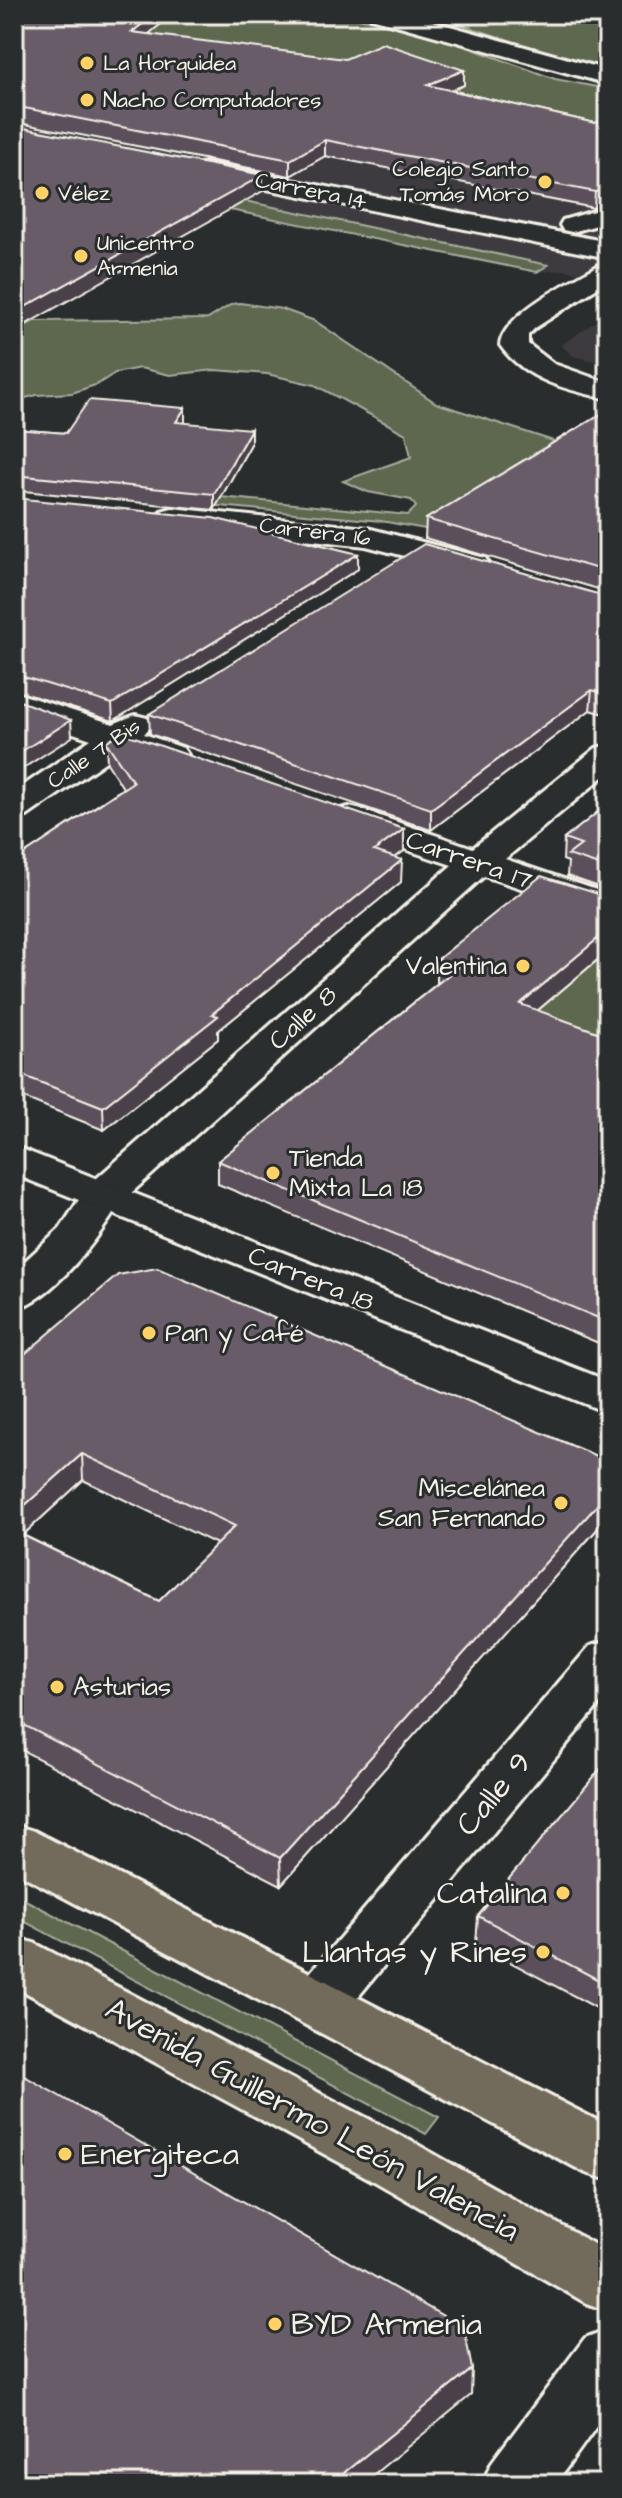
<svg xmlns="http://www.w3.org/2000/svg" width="622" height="2498" font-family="'Architects Daughter',sans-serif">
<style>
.built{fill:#3d3b40}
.green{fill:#5d6850;stroke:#a8ac9c;stroke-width:2}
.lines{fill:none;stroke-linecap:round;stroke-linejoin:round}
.street-casing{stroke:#f4f1e8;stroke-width:6}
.secondary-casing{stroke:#f4f1e8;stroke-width:6}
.primary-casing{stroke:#f4f1e8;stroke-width:6}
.street{fill:#2a2d2e;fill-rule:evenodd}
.secondary{fill:#2a2d2e;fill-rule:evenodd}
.primary{fill:#726b5a;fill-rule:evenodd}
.wall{fill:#5a4f5a;stroke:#f4f1e8;stroke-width:2;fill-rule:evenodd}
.shaded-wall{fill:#4a404a;stroke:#f4f1e8;stroke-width:2}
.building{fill:#695c69;stroke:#f4f1e8;stroke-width:2}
.poi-dot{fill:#ffd166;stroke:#2a2d2e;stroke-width:3}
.labels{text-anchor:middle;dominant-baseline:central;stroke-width:6;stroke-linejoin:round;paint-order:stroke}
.far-poi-label{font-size:22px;fill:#f4f1e8;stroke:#2a2d2e;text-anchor:start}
.far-street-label{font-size:22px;fill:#f4f1e8;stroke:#2a2d2e}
.street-label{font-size:26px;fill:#f4f1e8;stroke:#2a2d2e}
.poi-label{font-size:26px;fill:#f4f1e8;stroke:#2a2d2e;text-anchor:start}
.near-street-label{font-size:32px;fill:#f4f1e8;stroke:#2a2d2e}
.near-poi-label{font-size:32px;fill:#f4f1e8;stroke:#2a2d2e;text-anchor:end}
</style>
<rect width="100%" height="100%" fill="#2a2d2e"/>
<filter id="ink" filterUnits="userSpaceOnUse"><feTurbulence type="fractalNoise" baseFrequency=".0125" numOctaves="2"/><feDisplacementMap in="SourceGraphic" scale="16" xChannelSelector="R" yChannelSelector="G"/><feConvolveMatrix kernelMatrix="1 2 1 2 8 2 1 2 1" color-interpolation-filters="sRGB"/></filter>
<g filter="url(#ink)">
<g class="built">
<polygon points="14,97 608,210 608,278 565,270 537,272 14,166"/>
<polygon points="608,313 608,364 573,356 561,345"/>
</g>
<g class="green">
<polygon points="14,14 341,14 437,36 555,79 608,89 608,141 342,76 14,32"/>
<polygon points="429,14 608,14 608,69 579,63"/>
<polygon points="245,201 548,265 537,272 230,210"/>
<polygon points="240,303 282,309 315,321 436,403 575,448 436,531 381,521 14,487 14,477 408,515 416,507 411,500 368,492 343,481 411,457 406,434 315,385 267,374 215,370 170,375 140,368 115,373 98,384 72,393 37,395 14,401 14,332 34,321 208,319 232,304"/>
<polygon points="608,951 608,1059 531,1016"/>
<polygon points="14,1894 439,2117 426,2134 14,1916"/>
</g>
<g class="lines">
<g class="street-casing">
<g id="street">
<polygon points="368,14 407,14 608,70 608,84 371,18"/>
<polygon points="172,508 367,528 485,558 490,565 485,572 474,574 366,546 161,523 157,517 161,511"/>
<polygon points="14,692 113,724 135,715 147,718 152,725 144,734 183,748 188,755 183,762 171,765 122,750 27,816 14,819 14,792 91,739 14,713"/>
<path d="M608,745V773L505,859L608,894V917L484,876L120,1203C99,1237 54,1299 14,1309V1271L60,1229L88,1186L452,865L336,826L331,818L336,810L349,807L362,810L473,848L596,748Z"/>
<polygon points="608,1641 608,1694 339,2020 318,2027 297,2020 289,2004 297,1988 590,1646"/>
<polygon points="608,2329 608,2410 555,2484 482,2484 492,2462 585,2338"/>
</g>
</g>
<g class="secondary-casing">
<g id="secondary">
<polygon points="205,163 608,242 608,258 197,175 193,170 197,165"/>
<polygon points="608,207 608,222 572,232 563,230 560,225 563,220"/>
<path d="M608,262V281L535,328L528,335V344L554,364L608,383V399C569,390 525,381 500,345C504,313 572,281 599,265Z"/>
<polygon points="14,1146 608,1381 608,1413 14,1174"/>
</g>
</g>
<g class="primary-casing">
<g id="primary">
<polygon points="14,1825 34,1831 608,2126 608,2180 586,2173 14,1871"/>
<polygon points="14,1937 34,1943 418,2145 608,2252 608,2311 586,2303 374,2181 14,1986"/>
</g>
</g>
<use href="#street" class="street"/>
<use href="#secondary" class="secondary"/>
<use href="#primary" class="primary"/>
</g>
<g class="wall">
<polygon points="14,14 173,14 148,34 464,85 450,90 595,123 608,119 594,208 325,156 290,176 14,122"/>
<polygon points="608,410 608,592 425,538 426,519"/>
<polygon points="185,423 251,444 214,510 14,490 14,429 66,433"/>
<polygon points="14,498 358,554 358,569 113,721 14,690"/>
<polygon points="608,597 608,715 590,710 431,830 150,734 149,714"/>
<polygon points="106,742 404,829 404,851 394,858 401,882 218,1031 218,1039 104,1130 14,1094 14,861 123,788 107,763"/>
<polygon points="608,804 608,890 567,876 568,862 563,860 564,839"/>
<polygon points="608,897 608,951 537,1011 608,1036 608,1347 218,1184 218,1161 439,982 437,982 437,960"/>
<path d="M14,1363L608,1461V1517L281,1885L14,1746ZM83,1480L217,1544L159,1601L23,1535Z"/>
<polygon points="608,1760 608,2014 476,1944 478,1916"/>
</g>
<g class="shaded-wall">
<polygon points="155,14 173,14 133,47 132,32"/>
<polygon points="464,70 464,85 427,100 427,85"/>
<polygon points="325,140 325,156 290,176 290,160"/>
<polygon points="263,175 263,191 14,331 14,313"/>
<polygon points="608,189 608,205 594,208 595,192"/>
<polygon points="185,408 185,423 176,437 176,422"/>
<polygon points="251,429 251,444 214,510 214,494"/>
<polygon points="358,554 358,569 113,721 112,704"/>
<polygon points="592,690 590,710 431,830 431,809"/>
<polygon points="71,720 72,737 14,774 14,756"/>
<polygon points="404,829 404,851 374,873 374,851"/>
<polygon points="402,860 401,882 218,1031 218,1039 104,1130 103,1107 212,1014"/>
<polygon points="608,930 608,951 519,1026 520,1004"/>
<polygon points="82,1454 83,1480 14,1543 14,1515"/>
<polygon points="608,1493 608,1517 281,1885 280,1858"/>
<polygon points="472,2369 471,2395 362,2484 330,2484"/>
</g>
<g class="building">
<polygon points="14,14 155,14 132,32 345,59 383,43 464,70 427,85 595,123 608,119 608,189 595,192 325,140 290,160 14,106"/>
<polygon points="14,126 263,175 14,313"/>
<polygon points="89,400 185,408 176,422 251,429 214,494 14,475 14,429 66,433"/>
<polygon points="608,410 608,572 426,519"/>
<polygon points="14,498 213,518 358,554 112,704 14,674"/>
<polygon points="424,544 608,597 608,695 592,690 431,809 149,714"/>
<polygon points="14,699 71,720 14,756"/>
<polygon points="120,732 404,829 374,851 402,860 212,1014 218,1016 103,1107 14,1072 14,861 133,782 106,742"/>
<polygon points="608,804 608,868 568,855 581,845 564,839"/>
<polygon points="541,876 608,897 608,930 520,1004 608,1036 608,1322 218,1161 458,967 437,960"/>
<polygon points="157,1268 608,1461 608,1493 280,1858 14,1720 14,1531 159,1601 235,1526 82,1454 14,1515 14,1363 118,1275"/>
<polygon points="608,1760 608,1985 478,1916"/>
<polygon points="14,2070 464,2328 472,2369 330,2484 14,2484"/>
</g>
</g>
<g class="poi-dot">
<circle cx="87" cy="63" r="8"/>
<circle cx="87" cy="100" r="8"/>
<circle cx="545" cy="182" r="8"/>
<circle cx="42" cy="193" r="8"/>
<circle cx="81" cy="256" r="8"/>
<circle cx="523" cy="966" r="8"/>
<circle cx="273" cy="1173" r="8"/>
<circle cx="149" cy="1333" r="8"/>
<circle cx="561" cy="1503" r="8"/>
<circle cx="57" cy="1687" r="8"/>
<circle cx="563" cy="1893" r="8"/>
<circle cx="543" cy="1952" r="8"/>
<circle cx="65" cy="2154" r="8"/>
<circle cx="275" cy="2324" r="8"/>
</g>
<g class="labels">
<g class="far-poi-label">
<text x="103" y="63">La Horquidea</text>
<text x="103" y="100">Nacho Computadores</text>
<text x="529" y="169" text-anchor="end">Colegio Santo<tspan x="529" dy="25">Tomás Moro</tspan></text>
<text x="58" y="193">Vélez</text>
<text x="97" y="243">Unicentro<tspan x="97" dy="25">Armenia</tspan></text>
</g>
<g class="far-street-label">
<text transform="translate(311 191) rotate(11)">Carrera 14</text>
<text transform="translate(315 532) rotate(7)">Carrera 16</text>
<text transform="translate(94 754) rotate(-34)">Calle 7 Bis</text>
</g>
<g class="street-label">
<text transform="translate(469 860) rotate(19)">Carrera 17</text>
<text transform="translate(303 1018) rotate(-42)">Calle 8</text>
<text transform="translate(311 1279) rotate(22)">Carrera 18</text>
</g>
<g class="poi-label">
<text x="507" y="966" text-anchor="end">Valentina</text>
<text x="289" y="1158">Tienda<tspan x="289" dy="30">Mixta La 18</tspan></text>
<text x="165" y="1333">Pan y Café</text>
<text x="545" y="1488" text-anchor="end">Miscelánea<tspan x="545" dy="30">San Fernando</tspan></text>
<text x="73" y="1687">Asturias</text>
</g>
<g class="near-street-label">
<text transform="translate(494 1794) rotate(-50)">Calle 9</text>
<text transform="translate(312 2120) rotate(29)">Avenida Guillermo León Valencia</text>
</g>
<g class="near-poi-label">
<text x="547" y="1893">Catalina</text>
<text x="527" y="1952">Llantas y Rines</text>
<text x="81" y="2154" text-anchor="start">Energiteca</text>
<text x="291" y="2324" text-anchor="start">BYD Armenia</text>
</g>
</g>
<rect width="622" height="2498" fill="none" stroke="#2a2d2e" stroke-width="48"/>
<rect x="24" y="24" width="574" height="2450" fill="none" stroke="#f4f1e8" stroke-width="3" filter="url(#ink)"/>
</svg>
